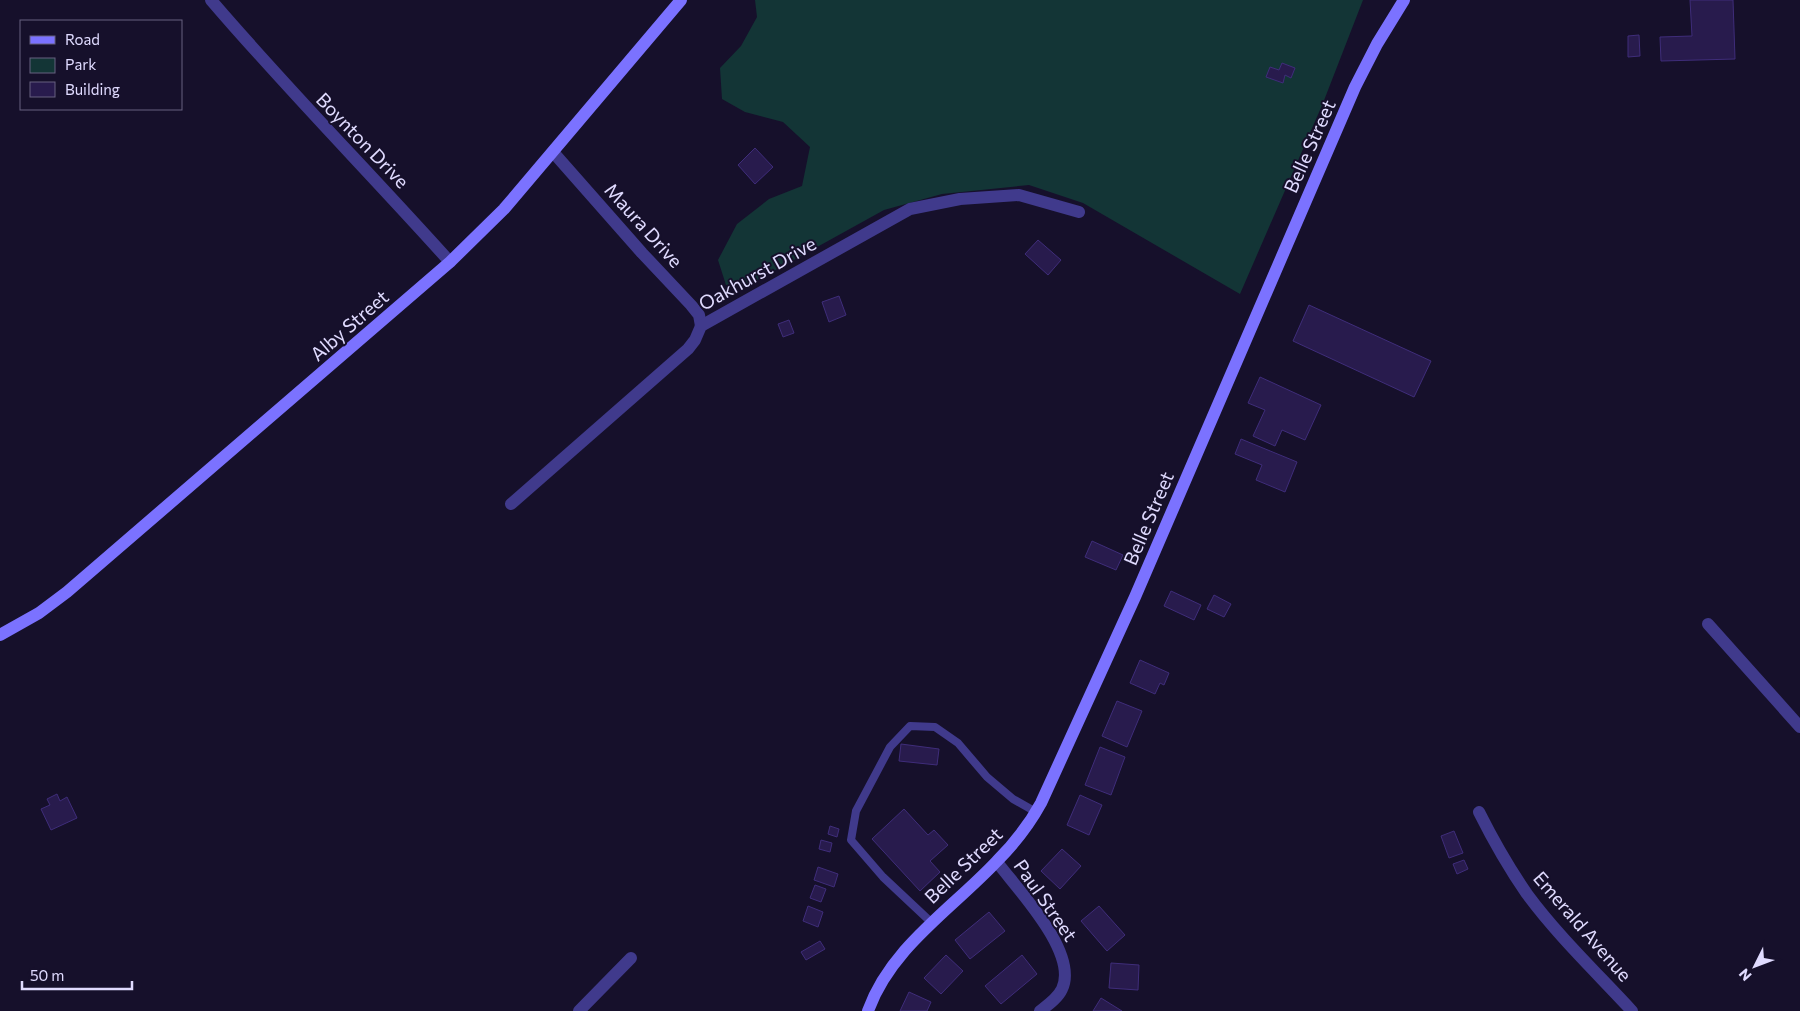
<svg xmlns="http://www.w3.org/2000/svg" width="1800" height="1011" font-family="Commissioner,sans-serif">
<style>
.green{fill:#133536}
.building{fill:#281b4d;stroke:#3f2d7a}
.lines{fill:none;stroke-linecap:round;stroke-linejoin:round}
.lane{stroke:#403a8c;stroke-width:8}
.street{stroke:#403a8c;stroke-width:12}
.secondary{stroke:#7b72ff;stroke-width:12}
.labels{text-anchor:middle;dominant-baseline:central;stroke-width:4;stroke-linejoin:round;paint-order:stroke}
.street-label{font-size:19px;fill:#e0dbff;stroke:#16102b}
</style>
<rect width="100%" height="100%" fill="#16102b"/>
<polygon class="green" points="755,0 1363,0 1323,103 1240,294 1083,203 1029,185 942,194 884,210 752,283 726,285 718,260 737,224 769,199 802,186 810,147 783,122 745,112 722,99 720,68 741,46 757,17"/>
<g class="building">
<polygon points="1690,0 1733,0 1735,59 1661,61 1660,37 1692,36"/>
<polygon points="1639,35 1640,56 1628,57 1628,36"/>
<polygon points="1282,63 1295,68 1291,78 1285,75 1283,83 1266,77 1270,67 1279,70"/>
<polygon points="755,148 773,167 755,184 738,165"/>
<polygon points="1038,240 1061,260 1048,275 1025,254"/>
<polygon points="839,296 846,315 829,322 822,302"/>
<polygon points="1309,305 1431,361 1414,397 1293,341"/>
<polygon points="789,320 794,333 783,337 778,324"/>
<polygon points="1260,377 1321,405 1305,440 1282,430 1275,446 1253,436 1265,410 1248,403"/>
<polygon points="1241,439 1297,462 1285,492 1256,480 1262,465 1235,454"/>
<polygon points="1092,541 1123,555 1116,570 1085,557"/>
<polygon points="1171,591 1201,605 1194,620 1164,606"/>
<polygon points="1214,595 1231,604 1224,617 1207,609"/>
<polygon points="1140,660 1169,673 1164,685 1160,683 1155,694 1130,683"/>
<polygon points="1117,701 1142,711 1127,747 1102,736"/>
<polygon points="901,744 939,749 937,765 899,761"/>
<polygon points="1100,747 1125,757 1111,795 1085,785"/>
<polygon points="57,794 60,801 67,797 77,818 51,830 41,809 50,805 47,799"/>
<polygon points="1080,795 1102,805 1089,835 1067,825"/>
<polygon points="904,809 928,835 934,830 948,845 930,861 940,872 920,891 872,839"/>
<polygon points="830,826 839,829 837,837 828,834"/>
<polygon points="1454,831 1463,853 1449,858 1441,836"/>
<polygon points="821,840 832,843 830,852 819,849"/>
<polygon points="1062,849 1081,866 1060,889 1041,871"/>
<polygon points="1464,860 1468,869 1457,874 1453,864"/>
<polygon points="818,867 838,874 834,887 814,880"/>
<polygon points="815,885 826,889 821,902 810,898"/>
<polygon points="808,906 823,912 818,927 803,921"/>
<polygon points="1099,906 1125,935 1107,951 1081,921"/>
<polygon points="989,912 1005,931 970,959 955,940"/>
<polygon points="820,941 825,949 806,960 801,952"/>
<polygon points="946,955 963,971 941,994 924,978"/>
<polygon points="1022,955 1037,974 1001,1004 985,986"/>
<polygon points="1111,963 1139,965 1138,990 1109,988"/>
<polygon points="909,992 931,1002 927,1011 900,1011"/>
<polygon points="1101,998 1122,1011 1093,1011"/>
</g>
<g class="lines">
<polyline class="lane" points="932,923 883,877 851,840 856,811 890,747 910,726 935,727 958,743 987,777 1013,799 1036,812"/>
<g class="street">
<path d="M211,0C288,90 371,174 450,262"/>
<polyline points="553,152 642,253 691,305 699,315 701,326"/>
<polyline points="511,504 688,349 695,340 701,326 910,209 960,199 1019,195 1079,212"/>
<polyline points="1708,624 1800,727"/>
<path d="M1479,812C1493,840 1509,868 1527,894C1558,936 1597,973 1632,1011"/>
<path d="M997,862C1018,890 1079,953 1062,989C1058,998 1048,1005 1040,1011"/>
<polyline points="579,1011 631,958"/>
</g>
<g class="secondary">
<polyline points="0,635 39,613 67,592 450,262 504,209 681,0"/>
<path d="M868,1011C891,947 952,909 997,861C1014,844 1029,825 1041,803L1135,597L1355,87L1377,44L1404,0"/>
</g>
</g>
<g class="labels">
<g class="street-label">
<text transform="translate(363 140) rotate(46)">Boynton Drive</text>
<text transform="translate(1309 146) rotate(-66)">Belle Street</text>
<text transform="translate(644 225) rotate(48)">Maura Drive</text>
<text transform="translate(757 273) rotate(-29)">Oakhurst Drive</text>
<text transform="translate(349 325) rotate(-41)">Alby Street</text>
<text transform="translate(1148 518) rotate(-67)">Belle Street</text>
<text transform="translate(963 865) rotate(-44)">Belle Street</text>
<text transform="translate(1046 900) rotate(55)">Paul Street</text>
<text transform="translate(1583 926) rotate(49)">Emerald Avenue</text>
</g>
</g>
<rect x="20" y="20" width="162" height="90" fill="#16102b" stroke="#676180"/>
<rect x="30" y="36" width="25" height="8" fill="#7b72ff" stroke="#676180"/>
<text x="65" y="45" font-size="15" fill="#e0dbff">Road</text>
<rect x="30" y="58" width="25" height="15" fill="#133536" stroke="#676180"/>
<text x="65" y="70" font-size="15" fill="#e0dbff">Park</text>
<rect x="30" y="82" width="25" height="15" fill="#281b4d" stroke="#676180"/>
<text x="65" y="95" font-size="15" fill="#e0dbff">Building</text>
<g transform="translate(1755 966) rotate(228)" stroke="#16102b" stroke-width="4" paint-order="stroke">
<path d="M0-4L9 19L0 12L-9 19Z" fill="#e0dbff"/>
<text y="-8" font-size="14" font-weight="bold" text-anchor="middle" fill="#e0dbff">N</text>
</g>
<path d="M22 981v8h110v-8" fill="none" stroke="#e0dbff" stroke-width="2.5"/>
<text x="30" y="981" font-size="15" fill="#e0dbff" stroke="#16102b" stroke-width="4" paint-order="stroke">50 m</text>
</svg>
